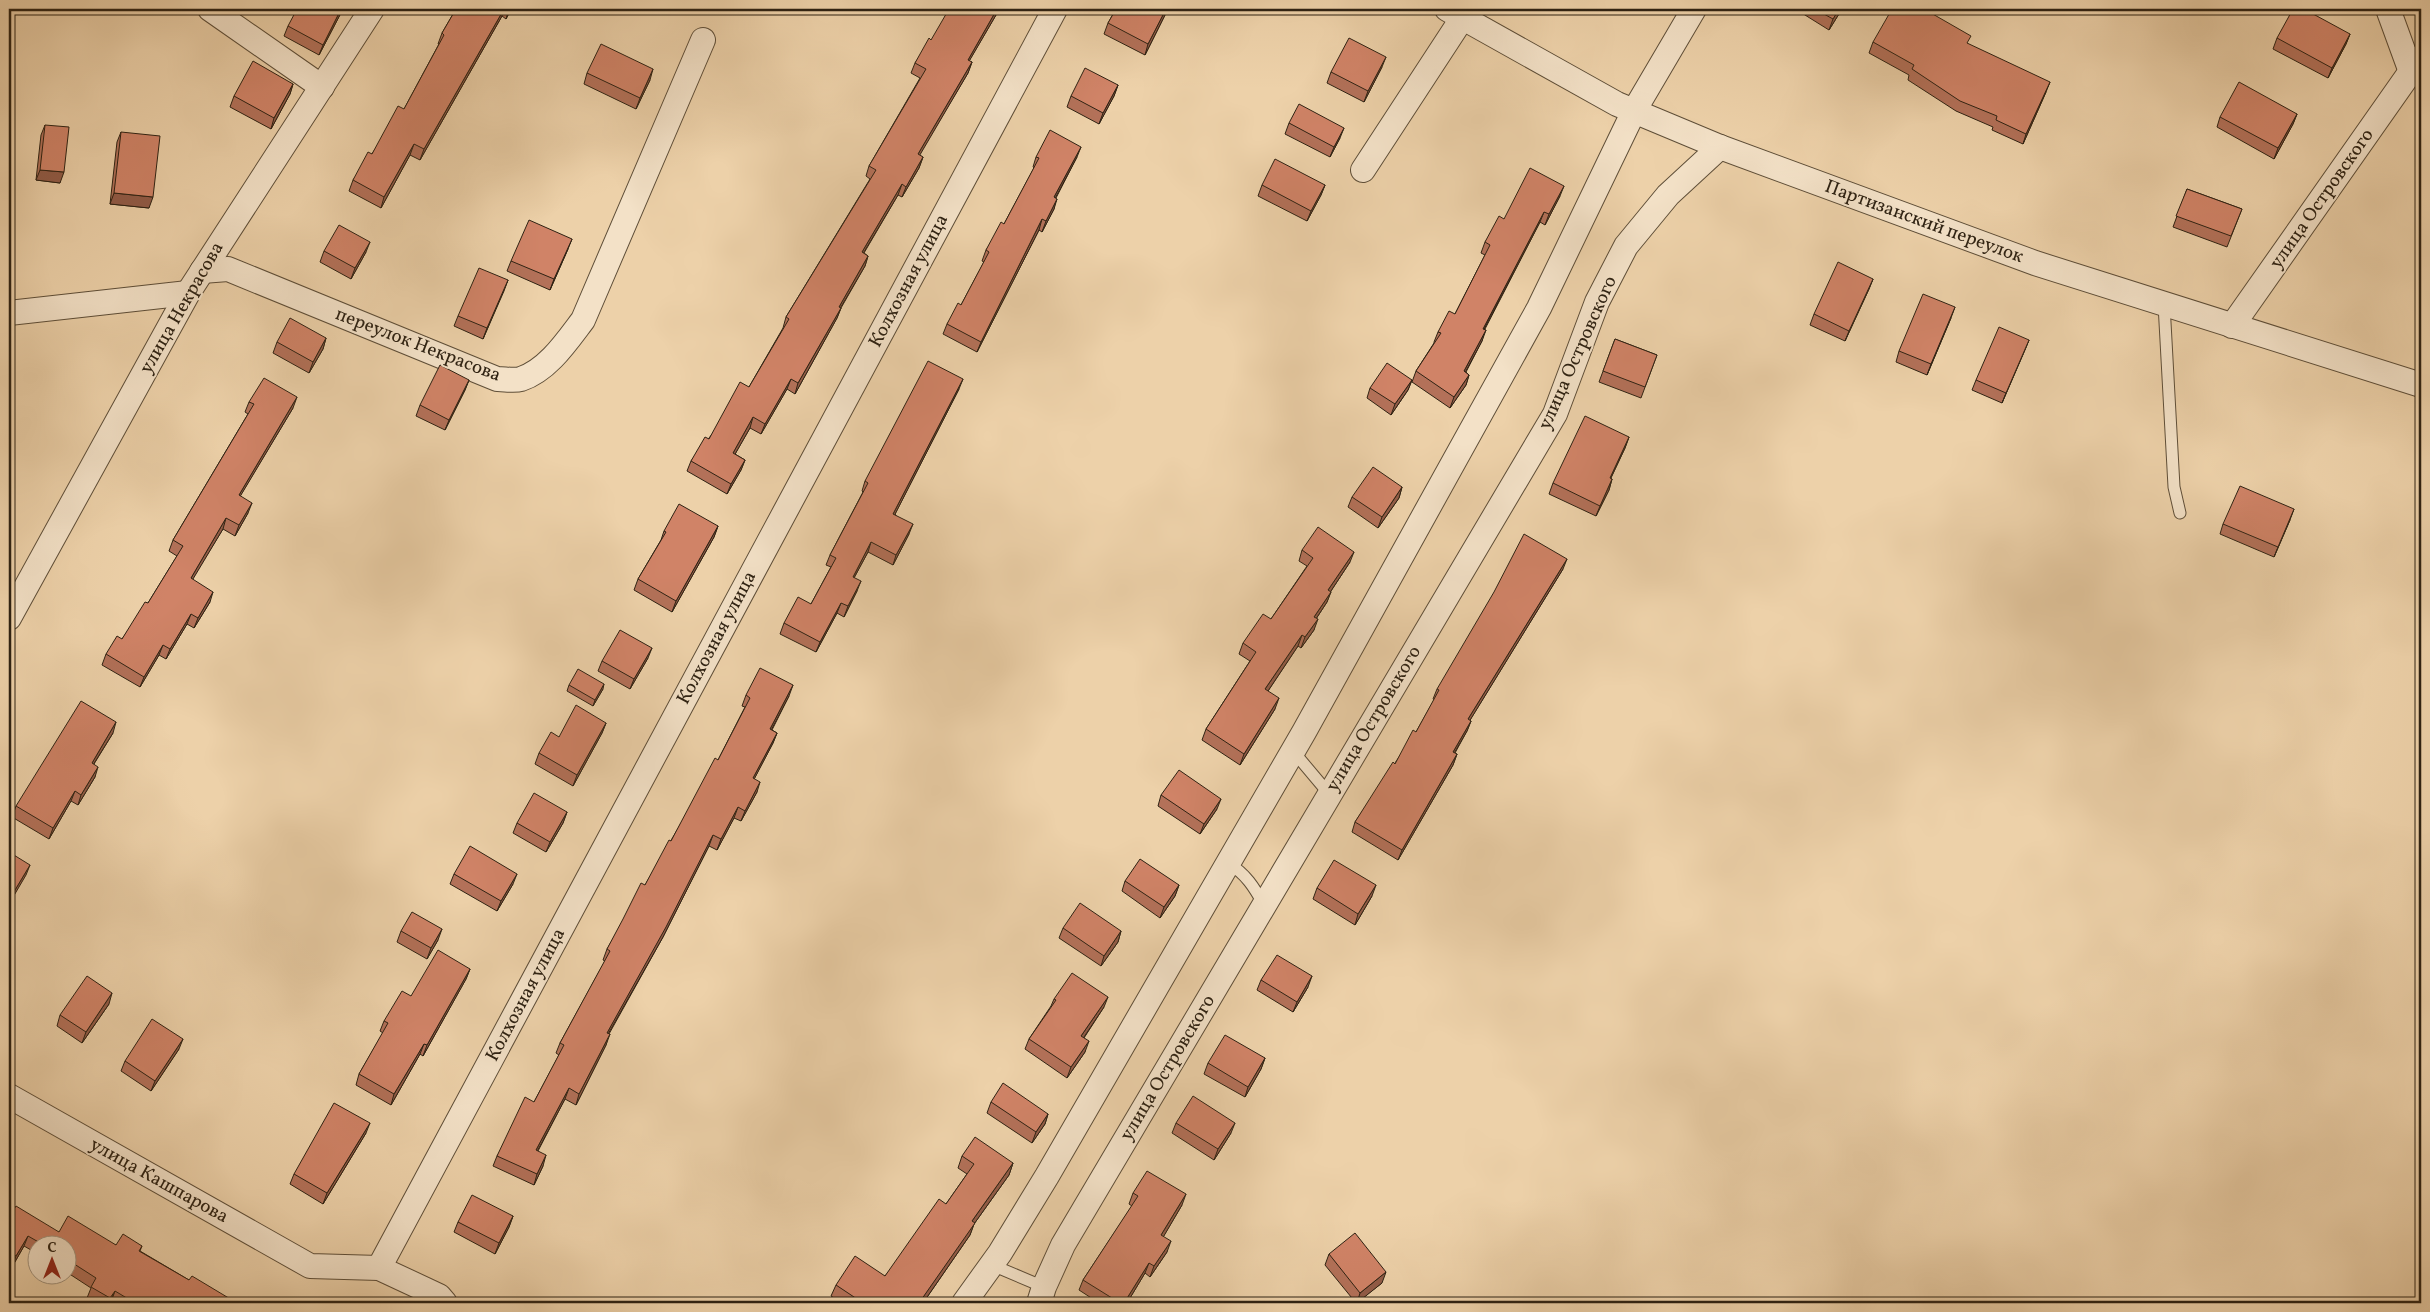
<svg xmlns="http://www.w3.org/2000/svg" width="2430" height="1312" font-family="Vollkorn,serif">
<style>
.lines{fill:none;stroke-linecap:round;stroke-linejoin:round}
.service-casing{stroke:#5e4e38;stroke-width:13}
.minor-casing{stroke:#5e4e38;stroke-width:26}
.service{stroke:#f3e1c7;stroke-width:11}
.minor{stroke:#f3e1c7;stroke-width:24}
.wall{fill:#b37159;stroke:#2e2213}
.shaded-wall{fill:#925c48;stroke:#2e2213}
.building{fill:#d08367;stroke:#2e2213}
.labels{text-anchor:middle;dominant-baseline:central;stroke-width:4;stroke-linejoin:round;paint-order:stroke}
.street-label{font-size:19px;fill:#2e2213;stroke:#f3e1c7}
</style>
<rect width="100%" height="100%" fill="#edd1a9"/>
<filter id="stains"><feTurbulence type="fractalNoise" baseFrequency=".004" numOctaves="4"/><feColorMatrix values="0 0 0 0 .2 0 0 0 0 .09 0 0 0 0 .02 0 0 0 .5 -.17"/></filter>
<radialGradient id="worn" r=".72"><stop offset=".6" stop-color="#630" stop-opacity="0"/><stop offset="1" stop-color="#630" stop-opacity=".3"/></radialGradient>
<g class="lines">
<g class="service-casing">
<g id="service">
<polyline points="2164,304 2174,487 2180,513"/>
<polyline points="1293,751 1330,795"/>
<path d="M1228,863C1246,874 1254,887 1264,905"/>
<polyline points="992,1265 1044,1287"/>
</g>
</g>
<g class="minor-casing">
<g id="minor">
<polyline points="210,9 322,87"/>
<polyline points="1447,9 1617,104 1720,147 2035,263 2421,385"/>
<polyline points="2388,9 2411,72"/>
<polyline points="1363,170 1463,17"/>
<path d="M202,271L228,269L497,379C505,379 514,381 521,379C548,370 567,341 583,320L703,40"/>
<polyline points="9,313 188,293"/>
<polyline points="2232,326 2421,57"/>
<polyline points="9,618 188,293 372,9"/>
<polyline points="9,1096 310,1266 379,1268 439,1296 445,1303"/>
<polyline points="379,1268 1055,9"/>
<polyline points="964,1303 1000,1253 1047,1176 1304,732 1539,308 1634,111 1694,9"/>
<polyline points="1039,1303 1044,1287 1063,1245 1555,414 1597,302 1626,246 1668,195 1720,147"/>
</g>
</g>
<use href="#service" class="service"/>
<use href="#minor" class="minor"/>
</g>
<g class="wall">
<polygon points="343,9 319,55 284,36 288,26"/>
<polygon points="456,9 511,9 506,19 502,16 420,160 410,155 381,208 349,191 353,180 404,109 439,44 438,44 442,33"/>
<polygon points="1116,9 1168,9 1145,55 1104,34 1108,23"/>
<polygon points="1797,9 1842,9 1829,30 1797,10"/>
<polygon points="996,15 969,61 972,62 968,73 919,155 923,157 919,168 902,197 898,195 864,253 868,256 865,266 841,308 837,318 795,394 787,389 761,434 750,428 735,454 745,460 741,470 727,494 687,471 691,461 749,387 783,328 786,317 870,179 866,176 869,166 920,78 911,73 915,63 931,40"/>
<polygon points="2350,34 2346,44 2328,78 2273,49 2277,38"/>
<polygon points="1873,42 1968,44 2046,92 2023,144 1992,130 1993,127 1956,111 1908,80 1909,75 1869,53"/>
<polygon points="1382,67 1364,102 1327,83 1331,72"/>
<polygon points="587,73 650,80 636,109 584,84"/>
<polygon points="293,84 290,94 271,129 230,107 234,96"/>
<polygon points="1118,85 1114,96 1099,124 1067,107 1071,96"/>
<polygon points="2297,114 2293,124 2274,159 2217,127 2220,117"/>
<polygon points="1289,123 1340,138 1330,157 1285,134"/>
<polygon points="45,125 60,183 36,180 41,135"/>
<polygon points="121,132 149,208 110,204 117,142"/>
<polygon points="1036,157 1077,157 1056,198 1054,209 1042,232 1039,230 977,352 943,334 947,324 961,305 984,262 982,261 986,250 1004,224 1034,168 1033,167"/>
<polygon points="1262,185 1325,185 1321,195 1307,221 1258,196"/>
<polygon points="2187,189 2242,209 2227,247 2173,227"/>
<polygon points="1560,196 1545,225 1540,222 1485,329 1482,341 1466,372 1469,375 1466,385 1450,408 1412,382 1416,371 1434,343 1434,342 1438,332 1455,314 1485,255 1481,253 1485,242 1504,219"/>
<polygon points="568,249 550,290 507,271 511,261"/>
<polygon points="324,251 366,252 351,279 320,262"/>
<polygon points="1873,279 1869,289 1845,341 1810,325 1814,314"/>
<polygon points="508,280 483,339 454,326 458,316"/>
<polygon points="1951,318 1927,375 1896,362 1899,351"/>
<polygon points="326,338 323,349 309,373 273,353 277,342"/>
<polygon points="1615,339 1657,355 1641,398 1599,382"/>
<polygon points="2029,340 2002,403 1972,390 1976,380"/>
<polygon points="469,380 465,390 445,430 416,416 420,405"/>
<polygon points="1412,380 1408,390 1391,415 1367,398 1370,388"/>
<polygon points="959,389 895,514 909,534 893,565 868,552 854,578 857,591 844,617 837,613 816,652 780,634 784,623 811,604 831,567 826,565 830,555 863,492 862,491 865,481"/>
<polygon points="249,402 293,408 240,496 248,513 235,536 223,529 192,579 210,602 194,628 187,624 166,659 159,655 140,687 102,665 106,654 122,639 148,603 177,556 169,551 173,540 248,414 245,412"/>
<polygon points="1629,437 1625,448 1611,478 1612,479 1609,490 1596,516 1549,494 1553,483"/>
<polygon points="1402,487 1399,498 1378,528 1348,507 1352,497"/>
<polygon points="2290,520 2274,557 2220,534 2223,524"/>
<polygon points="718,526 714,537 672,612 634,590 638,579 661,540 664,531"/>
<polygon points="1302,550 1350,562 1331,591 1327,602 1316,619 1314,630 1301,648 1298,646 1268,691 1275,709 1240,765 1202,740 1206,729 1250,661 1239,654 1243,643 1271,619 1307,566 1299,561"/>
<polygon points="1563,569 1470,720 1471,721 1467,731 1455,753 1457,754 1453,765 1398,860 1352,832 1355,822 1416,732 1434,700 1433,699 1437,689"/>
<polygon points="648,658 630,689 598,671 602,661"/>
<polygon points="569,685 603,689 593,706 567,691"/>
<polygon points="746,695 789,696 772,730 777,733 773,743 754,779 757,792 741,821 734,818 717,850 709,846 663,937 609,1034 606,1045 576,1105 565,1099 538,1151 543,1166 534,1185 493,1166 497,1156 534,1102 559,1055 556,1053 560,1043 605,961 603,960 607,949 645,885 718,760 745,707 742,706"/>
<polygon points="606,723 602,733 573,786 535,764 539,753 559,737"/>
<polygon points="113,733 94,764 95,777 78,805 71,801 49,839 12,817 16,806"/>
<polygon points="1161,795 1217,809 1200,834 1158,806"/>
<polygon points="567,812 563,823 546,852 513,833 517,823"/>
<polygon points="454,874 513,884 497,911 450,884"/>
<polygon points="1125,881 1179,885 1175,896 1160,918 1122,891"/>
<polygon points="1317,888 1372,896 1355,925 1313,899"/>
<polygon points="1063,928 1121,931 1118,942 1101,966 1059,938"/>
<polygon points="401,931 438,940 427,959 397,942"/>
<polygon points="470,969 466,979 423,1056 420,1054 391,1105 356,1085 359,1074 383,1033 380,1031 384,1021 411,996"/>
<polygon points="1261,980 1308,987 1293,1012 1257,990"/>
<polygon points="1054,999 1104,1007 1084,1038 1085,1052 1067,1078 1025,1049 1029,1039 1051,1006"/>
<polygon points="109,1004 82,1043 57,1026 60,1015"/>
<polygon points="179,1049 151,1091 121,1071 125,1061"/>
<polygon points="1265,1058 1261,1069 1245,1097 1204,1074 1208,1063"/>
<polygon points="991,1102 1048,1114 1045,1124 1032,1143 987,1113"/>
<polygon points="1176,1123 1231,1133 1214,1160 1172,1133"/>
<polygon points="366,1133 323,1204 290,1184 294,1174"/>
<polygon points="962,1156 1013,1163 1009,1175 974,1224 970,1235 923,1303 842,1303 831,1296 836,1285 885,1276 946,1204 967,1174 958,1168"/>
<polygon points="1133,1193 1182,1205 1163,1237 1167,1252 1150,1277 1145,1273 1127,1303 1099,1303 1079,1290 1083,1280 1132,1206 1129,1204"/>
<polygon points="513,1216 509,1227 495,1254 454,1232 458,1222"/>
<polygon points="9,1217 59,1232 116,1245 142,1246 140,1251 189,1280 237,1303 114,1303 111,1302 110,1303 97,1303 87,1298 91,1288 68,1273 68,1244 38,1244 38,1254 24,1246 12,1267 9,1265"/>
<polygon points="1329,1254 1382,1283 1356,1303 1325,1265"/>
</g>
<g class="shaded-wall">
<polygon points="341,9 343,9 319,55 323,45"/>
<polygon points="504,9 502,16 420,160 424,149"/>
<polygon points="509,9 511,9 506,19"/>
<polygon points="997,9 998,9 996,15 964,70 968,60"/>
<polygon points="1166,9 1168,9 1145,55 1148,44"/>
<polygon points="1839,9 1842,9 1829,30 1833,19"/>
<polygon points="2350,34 2346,44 2328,78 2332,68"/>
<polygon points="1386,57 1382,67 1364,102 1368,91"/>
<polygon points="972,62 968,73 914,165 918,154"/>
<polygon points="653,69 650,80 636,109 640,98"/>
<polygon points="2050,82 2046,92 2023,144 2026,134"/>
<polygon points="293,84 290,94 271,129 274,118"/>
<polygon points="1118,85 1114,96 1099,124 1103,113"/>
<polygon points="2297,114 2293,124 2274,159 2278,148"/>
<polygon points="1344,128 1340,138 1330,157 1334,147"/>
<polygon points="414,144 410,155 381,208 384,197"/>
<polygon points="1081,147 1077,157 1050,208 1054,197"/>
<polygon points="923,157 919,168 902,197 906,187"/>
<polygon points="40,170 64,172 60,183 36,180"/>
<polygon points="902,184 898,195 858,262 862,252"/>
<polygon points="1325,185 1321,195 1307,221 1311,211"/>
<polygon points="1564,186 1560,196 1545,225 1549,214"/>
<polygon points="114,193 153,197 149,208 110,204"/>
<polygon points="1057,199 1054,209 1042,232 1046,221"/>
<polygon points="1544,212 1540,222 1479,339 1483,329"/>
<polygon points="1042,219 1039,230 977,352 981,342"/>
<polygon points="572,239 568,249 550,290 554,279"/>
<polygon points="370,242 366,252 351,279 355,268"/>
<polygon points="868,256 865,266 835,317 839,307"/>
<polygon points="1873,279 1869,289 1845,341 1849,331"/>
<polygon points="508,280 504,291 483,339 487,328"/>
<polygon points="1955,307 1951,318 1927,375 1931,364"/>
<polygon points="841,308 837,318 795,394 798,383"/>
<polygon points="1486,330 1482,341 1460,382 1464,371"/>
<polygon points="326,338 323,349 309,373 313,362"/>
<polygon points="2029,340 2025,350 2002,403 2006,393"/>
<polygon points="1469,375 1466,385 1450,408 1454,397"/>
<polygon points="791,379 787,389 761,434 765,424"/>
<polygon points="963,379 959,389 890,524 893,514"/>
<polygon points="469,380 465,390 445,430 449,420"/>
<polygon points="1412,380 1408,390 1391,415 1395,404"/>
<polygon points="297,397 293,408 235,505 239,495"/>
<polygon points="753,417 750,428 730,463 733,453"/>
<polygon points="1629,437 1625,448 1606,488 1610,478"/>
<polygon points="745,460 741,470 727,494 731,484"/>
<polygon points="1612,479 1609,490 1596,516 1600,506"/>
<polygon points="1402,487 1399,498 1378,528 1382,517"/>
<polygon points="252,503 248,513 235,536 239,525"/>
<polygon points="2294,509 2290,520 2274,557 2278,547"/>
<polygon points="226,518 223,529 187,589 191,578"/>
<polygon points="913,524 909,534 893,565 896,555"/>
<polygon points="718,526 714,537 672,612 676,601"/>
<polygon points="871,542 868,552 849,587 853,577"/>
<polygon points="1354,552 1350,562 1325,600 1328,590"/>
<polygon points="1567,559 1563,569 1464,730 1468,719"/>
<polygon points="861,581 857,591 844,617 848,606"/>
<polygon points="213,592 210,602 194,628 198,618"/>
<polygon points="1331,592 1327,602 1310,628 1314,617"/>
<polygon points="841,603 837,613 816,652 820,642"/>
<polygon points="191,614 187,624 166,659 170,649"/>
<polygon points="1318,619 1314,630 1301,648 1305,637"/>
<polygon points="1302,635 1298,646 1262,700 1265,689"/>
<polygon points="163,645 159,655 140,687 144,677"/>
<polygon points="652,648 648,658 630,689 634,679"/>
<polygon points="604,684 603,689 593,706 595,700"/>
<polygon points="793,685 789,696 766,740 770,729"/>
<polygon points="1279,698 1275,709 1240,765 1244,754"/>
<polygon points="1471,721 1467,731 1449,762 1453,752"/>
<polygon points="116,722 113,733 88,773 92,763"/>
<polygon points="606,723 602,733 573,786 577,775"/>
<polygon points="777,733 773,743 749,789 753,778"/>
<polygon points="1457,754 1453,765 1398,860 1402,850"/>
<polygon points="98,767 95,777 78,805 81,795"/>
<polygon points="760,782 757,792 741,821 745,811"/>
<polygon points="75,791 71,801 49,839 53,828"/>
<polygon points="1221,799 1217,809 1200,834 1204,824"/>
<polygon points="738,807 734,818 717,850 721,839"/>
<polygon points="567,812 563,823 546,852 550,842"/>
<polygon points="713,835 709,846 663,937 603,1043 607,1033"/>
<polygon points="30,865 26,875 9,904 9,900"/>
<polygon points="517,874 513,884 497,911 501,901"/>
<polygon points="1179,885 1175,896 1160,918 1164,907"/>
<polygon points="1376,885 1372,896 1355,925 1358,914"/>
<polygon points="442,929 438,940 427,959 431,948"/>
<polygon points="1121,931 1118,942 1101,966 1104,956"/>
<polygon points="470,969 466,979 423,1056 427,1045"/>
<polygon points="1312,976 1308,987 1293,1012 1297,1002"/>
<polygon points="112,993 109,1004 82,1043 86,1032"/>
<polygon points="1108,997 1104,1007 1078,1046 1081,1036"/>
<polygon points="610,1034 606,1045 576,1105 579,1094"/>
<polygon points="183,1039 179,1049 151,1091 155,1081"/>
<polygon points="1089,1041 1085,1052 1067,1078 1071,1067"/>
<polygon points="424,1044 420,1054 391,1105 394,1094"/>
<polygon points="1265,1058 1261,1069 1245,1097 1248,1087"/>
<polygon points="569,1088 565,1099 532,1161 536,1150"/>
<polygon points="1048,1114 1045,1124 1032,1143 1036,1132"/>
<polygon points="370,1123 366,1133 323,1204 327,1193"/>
<polygon points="1235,1123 1231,1133 1214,1160 1218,1149"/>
<polygon points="546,1155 543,1166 534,1185 537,1174"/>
<polygon points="1013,1163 1009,1175 974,1224 970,1235 923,1303 919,1303 972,1221"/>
<polygon points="1186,1194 1182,1205 1158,1246 1161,1235"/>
<polygon points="513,1216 509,1227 495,1254 499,1243"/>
<polygon points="28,1236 24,1246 12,1267 16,1256"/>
<polygon points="1171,1241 1167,1252 1150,1277 1154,1266"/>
<polygon points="1149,1263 1145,1273 1127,1303 1124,1303"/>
<polygon points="1386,1272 1382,1283 1357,1303 1360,1293"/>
<polygon points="115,1291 111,1302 110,1303 109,1303"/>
</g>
<g class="building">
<polygon points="297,9 341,9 323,45 288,26"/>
<polygon points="456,9 504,9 424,149 414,144 384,197 353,180 368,152 372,154 398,106 404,109 444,35 442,33"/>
<polygon points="949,9 997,9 968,60 972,62 918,154 923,157 906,187 902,184 862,252 868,256 839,307 841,308 798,383 791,379 765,424 753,417 733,453 745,460 731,484 691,461 705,437 709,439 740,382 749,387 789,319 786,317 876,170 869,166 926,69 915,63 929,38 931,40"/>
<polygon points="1116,9 1166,9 1148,44 1108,23"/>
<polygon points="1815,9 1839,9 1833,19"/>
<polygon points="1892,9 1924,9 1971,36 1967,43 2050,82 2026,134 1996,120 1997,116 1960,101 1912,69 1914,65 1873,42"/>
<polygon points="2293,9 2304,9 2350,34 2332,68 2277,38"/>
<polygon points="1349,38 1386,57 1368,91 1331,72"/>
<polygon points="601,44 653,69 640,98 587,73"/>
<polygon points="253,61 293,84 274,118 234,96"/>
<polygon points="1085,68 1118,85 1103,113 1071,96"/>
<polygon points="2239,82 2297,114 2278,148 2220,117"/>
<polygon points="1299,104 1344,128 1334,147 1289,123"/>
<polygon points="45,125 69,127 64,172 40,170"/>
<polygon points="1050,130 1081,147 1054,197 1057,199 1046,221 1042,219 981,342 947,324 958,303 961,305 989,252 986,250 1001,222 1004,224 1039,158 1036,157"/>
<polygon points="121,132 160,136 153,197 114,193"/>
<polygon points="1275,159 1325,185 1311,211 1262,185"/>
<polygon points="1530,168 1564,186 1549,214 1544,212 1483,329 1486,330 1464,371 1469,375 1454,397 1416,371 1441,333 1438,332 1449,311 1455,314 1490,245 1485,242 1499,216 1504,219"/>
<polygon points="2187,189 2242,209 2231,236 2176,216"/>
<polygon points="529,220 572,239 554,279 511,261"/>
<polygon points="339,225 370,242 355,268 324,251"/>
<polygon points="1838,262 1873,279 1849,331 1814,314"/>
<polygon points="479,268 508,280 487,328 458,316"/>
<polygon points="1923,294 1955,307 1931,364 1899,351"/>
<polygon points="290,318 326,338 313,362 277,342"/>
<polygon points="1999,327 2029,340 2006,393 1976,380"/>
<polygon points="1615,339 1657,355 1645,387 1603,371"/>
<polygon points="928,361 963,379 893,514 913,524 896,555 871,542 853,577 861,581 848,606 841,603 820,642 784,623 798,597 811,604 836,558 830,555 868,483 865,481"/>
<polygon points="1387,363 1412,380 1395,404 1370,388"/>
<polygon points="440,365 469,380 449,420 420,405"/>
<polygon points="264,378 297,397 239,495 252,503 239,525 226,518 191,578 213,592 198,618 191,614 170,649 163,645 144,677 106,654 117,636 122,639 145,602 148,603 183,546 173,540 254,404 249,402"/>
<polygon points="1585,416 1629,437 1610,478 1612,479 1600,506 1553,483"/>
<polygon points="1373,467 1402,487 1382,517 1352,497"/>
<polygon points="2240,486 2294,509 2278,547 2223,524"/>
<polygon points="679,504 718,526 676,601 638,579 666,532 664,531"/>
<polygon points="1318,527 1354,552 1328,590 1331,592 1314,617 1318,619 1305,637 1302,635 1265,689 1279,698 1244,754 1206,729 1256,652 1243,643 1263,614 1271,619 1313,558 1302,550"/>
<polygon points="1524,534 1567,559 1468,719 1471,721 1453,752 1457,754 1402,850 1355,822 1393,762 1395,764 1413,730 1416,732 1439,690 1437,689 1494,592"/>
<polygon points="620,630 652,648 634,679 602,661"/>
<polygon points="760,668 793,685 770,729 777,733 753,778 760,782 745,811 738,807 721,839 713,835 666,927 607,1033 610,1034 579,1094 569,1088 536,1150 546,1155 537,1174 497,1156 525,1097 534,1102 564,1045 560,1043 610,951 607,949 623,919 641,883 645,885 669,840 671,841 715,758 718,760 750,698 746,695"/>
<polygon points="578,669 604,684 595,700 569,685"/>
<polygon points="81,701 116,722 92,763 98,767 81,795 75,791 53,828 16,806"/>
<polygon points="576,705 606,723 577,775 539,753 551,732 559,737"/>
<polygon points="1179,770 1221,799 1204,824 1161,795"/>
<polygon points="534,793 567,812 550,842 517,823"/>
<polygon points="470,846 517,874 501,901 454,874"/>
<polygon points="9,852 30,865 9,900"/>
<polygon points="1140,859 1179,885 1164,907 1125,881"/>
<polygon points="1334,860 1376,885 1358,914 1317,888"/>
<polygon points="1080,903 1121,931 1104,956 1063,928"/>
<polygon points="412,912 442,929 431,948 401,931"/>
<polygon points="438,950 470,969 427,1045 424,1044 394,1094 359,1074 388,1023 384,1021 402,991 411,996"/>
<polygon points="1277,955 1312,976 1297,1002 1261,980"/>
<polygon points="1072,973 1108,997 1081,1036 1089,1041 1071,1067 1029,1039 1056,1000 1054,999"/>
<polygon points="87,976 112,993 86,1032 60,1015"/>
<polygon points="152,1019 183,1039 155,1081 125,1061"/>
<polygon points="1225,1035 1265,1058 1248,1087 1208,1063"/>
<polygon points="1003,1083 1048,1114 1036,1132 991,1102"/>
<polygon points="1193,1096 1235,1123 1218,1149 1176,1123"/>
<polygon points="334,1103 370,1123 327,1193 294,1174"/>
<polygon points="975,1137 1013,1163 972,1221 975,1223 919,1303 863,1303 836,1285 855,1256 885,1276 939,1199 946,1204 974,1164 962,1156"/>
<polygon points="1147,1171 1186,1194 1161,1235 1171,1241 1154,1266 1149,1263 1124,1303 1120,1303 1083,1280 1138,1196 1133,1193"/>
<polygon points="472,1195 513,1216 499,1243 458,1222"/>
<polygon points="16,1206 59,1232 68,1216 116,1245 123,1234 142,1246 139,1251 189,1280 192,1276 237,1303 154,1303 151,1301 149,1303 135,1303 115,1291 110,1298 91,1287 96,1278 68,1260 68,1244 42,1244 28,1236 16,1256 9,1252 9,1217"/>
<polygon points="1355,1233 1386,1272 1360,1293 1329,1254"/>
<polygon points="241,1298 248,1303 238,1303"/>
</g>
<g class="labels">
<g class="street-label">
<text transform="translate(2322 199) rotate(-55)">улица Островского</text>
<text transform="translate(1924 222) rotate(20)">Партизанский переулок</text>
<text transform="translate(909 281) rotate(-62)">Колхозная улица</text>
<text transform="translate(182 308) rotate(-60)">улица Некрасова</text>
<text transform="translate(418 345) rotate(21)">переулок Некрасова</text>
<text transform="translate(1578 353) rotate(-66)">улица Островского</text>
<text transform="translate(717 638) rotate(-62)">Колхозная улица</text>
<text transform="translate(1374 719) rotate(-59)">улица Островского</text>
<text transform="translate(526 995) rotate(-62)">Колхозная улица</text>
<text transform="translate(1168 1068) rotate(-59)">улица Островского</text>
<text transform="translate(159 1181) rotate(29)">улица Кашпарова</text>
</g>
</g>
<rect width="2430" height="1312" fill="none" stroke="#edd1a9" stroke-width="30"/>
<rect x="10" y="10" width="2410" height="1292" fill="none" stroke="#2e2213" stroke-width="2.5"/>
<rect x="15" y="15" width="2400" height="1282" fill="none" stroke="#2e2213"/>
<g transform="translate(52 1260)"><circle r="24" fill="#f3e1c7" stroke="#a4957f"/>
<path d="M0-4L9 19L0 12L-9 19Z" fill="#8f2418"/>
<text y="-8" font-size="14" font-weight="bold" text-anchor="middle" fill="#2e2213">С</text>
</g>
<rect width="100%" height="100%" filter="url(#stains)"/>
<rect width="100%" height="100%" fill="url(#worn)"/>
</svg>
